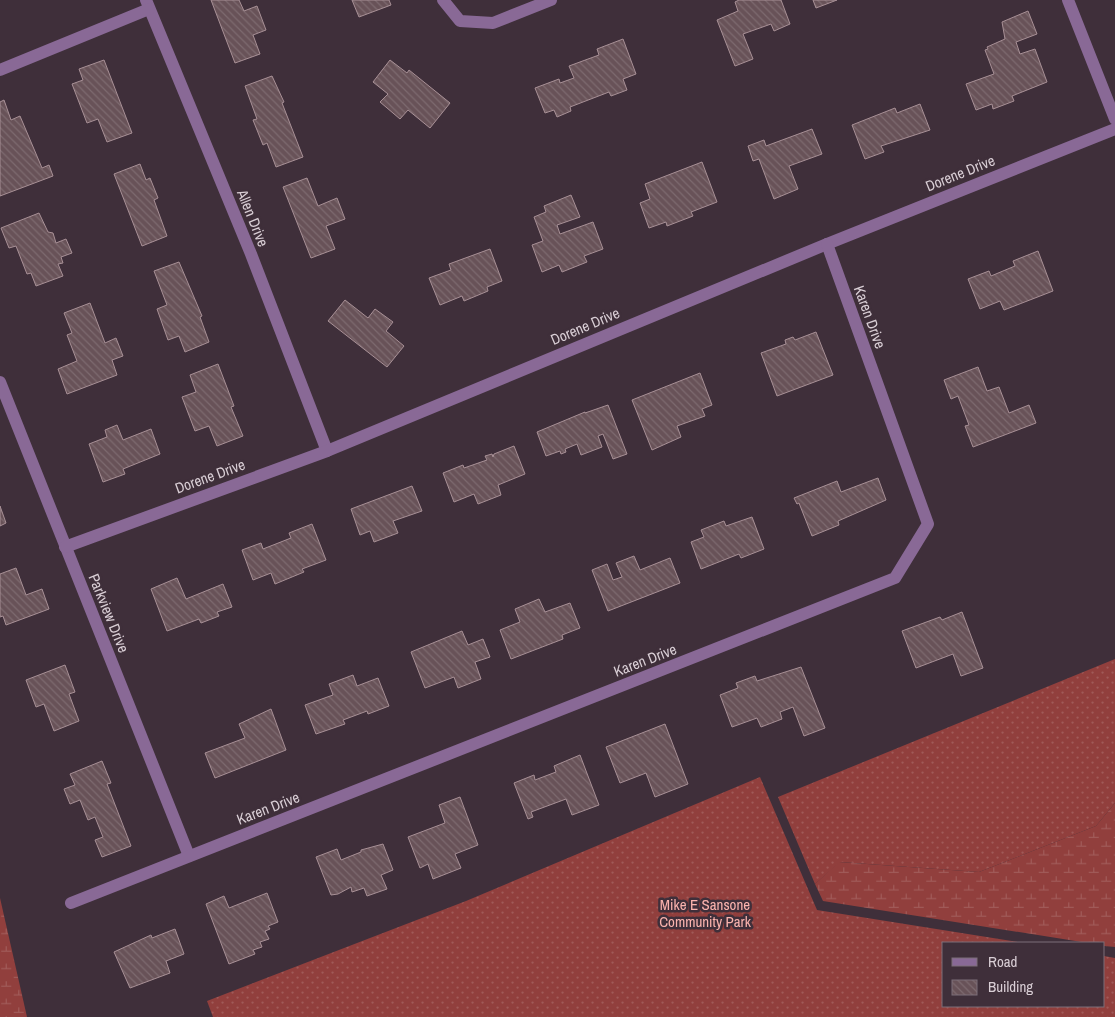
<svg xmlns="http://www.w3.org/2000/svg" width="1115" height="1017" font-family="'Archivo Narrow',sans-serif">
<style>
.grass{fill:url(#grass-dots)}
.wetland{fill:url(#wetland-marsh)}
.building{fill:url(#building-back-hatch);stroke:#a89096}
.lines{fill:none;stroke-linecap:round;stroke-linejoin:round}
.minor{stroke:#896996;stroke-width:12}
.labels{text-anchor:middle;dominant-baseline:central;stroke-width:5;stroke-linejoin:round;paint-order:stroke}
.street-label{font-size:15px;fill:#d9ced5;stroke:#3f2f3a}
.park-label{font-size:15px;fill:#fbb3ae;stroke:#3f2f3a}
</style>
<defs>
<pattern id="grass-dots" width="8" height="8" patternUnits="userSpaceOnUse" patternTransform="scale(1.25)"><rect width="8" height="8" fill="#913f3d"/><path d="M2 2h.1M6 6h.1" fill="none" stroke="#a05a58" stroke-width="1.8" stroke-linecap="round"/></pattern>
<pattern id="wetland-marsh" width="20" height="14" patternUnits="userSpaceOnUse" patternTransform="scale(1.25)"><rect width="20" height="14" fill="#913f3d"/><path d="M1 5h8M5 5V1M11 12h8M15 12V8" fill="none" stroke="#a05a58"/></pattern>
<pattern id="building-back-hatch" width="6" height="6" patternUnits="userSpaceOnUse" patternTransform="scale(1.25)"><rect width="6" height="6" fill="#685258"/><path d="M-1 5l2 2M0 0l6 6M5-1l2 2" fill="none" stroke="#7d6a6f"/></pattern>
</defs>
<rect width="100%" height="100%" fill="#3f2f3a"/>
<g class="grass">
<polygon points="1115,659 1115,803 1096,826 979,872 840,862 815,884 778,797"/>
<polygon points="760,777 817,910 1024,943 944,943 944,1006 1104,1006 1104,956 1115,958 1115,1017 213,1017 207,1001 466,901"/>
</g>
<g class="wetland">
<polygon points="1115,803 1115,947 1104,946 1104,943 1088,943 823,901 815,884 839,862 979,872 1096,826"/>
<polygon points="0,898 27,1017 0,1017"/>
</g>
<g class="building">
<polygon points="211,0 239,0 244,11 257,6 266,30 253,35 260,54 235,63"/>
<polygon points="352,0 389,0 391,5 359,17"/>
<polygon points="739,0 781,0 790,24 774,31 771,24 743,34 753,59 735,66 717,20 738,11 735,2"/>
<polygon points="813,0 837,0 816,8"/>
<polygon points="1028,11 1037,34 1016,42 1020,54 1035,49 1047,82 1012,96 1014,101 993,109 992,104 976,110 966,84 994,74 985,50 988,49 987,47 1005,39 1002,22"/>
<polygon points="623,39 636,74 623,79 627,90 611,96 609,92 570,107 571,111 557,117 554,110 545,113 535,88 559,79 560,83 574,78 569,66 599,55 597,49"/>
<polygon points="104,60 132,133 107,142 98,119 87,123 72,84 83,80 79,69"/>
<polygon points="390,60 407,73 409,70 450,103 430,128 408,110 400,119 380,102 388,94 373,82"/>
<polygon points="272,76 284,102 282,103 303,157 276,167 267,143 263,145 253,120 257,119 245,86"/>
<polygon points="4,100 11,120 20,116 42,168 49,165 53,176 0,196 0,102"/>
<polygon points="920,104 930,130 881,146 884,152 865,159 852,125 895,108 897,113"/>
<polygon points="812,129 822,154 789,166 798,189 774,199 759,159 753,161 748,146 764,140 766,146"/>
<polygon points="702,162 717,202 691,212 693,216 667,226 666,222 649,228 640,203 650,199 645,184"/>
<polygon points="140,164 146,180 150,178 158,198 154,200 167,236 142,246 114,174"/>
<polygon points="307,178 318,206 337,198 345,219 326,226 335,249 311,258 283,187"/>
<polygon points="571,195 580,217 557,225 560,234 593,222 603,249 584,256 587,262 562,272 559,265 542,272 532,245 543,241 534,217 546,212 544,206"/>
<polygon points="39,213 48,232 53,233 56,243 66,239 72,253 61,257 63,263 58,264 63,276 36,286 31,273 27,274 16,246 9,248 1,228"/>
<polygon points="490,249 502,281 487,287 488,291 464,301 462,296 440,305 429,278 451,270 449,264"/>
<polygon points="1038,251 1053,291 1004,310 1000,301 980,309 968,279 989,271 991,276 1015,266 1013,261"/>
<polygon points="179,262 202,316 200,317 209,342 185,352 179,336 168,340 157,309 167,305 154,271"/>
<polygon points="345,300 368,318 375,309 393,322 386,331 404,346 387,367 328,321"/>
<polygon points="90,303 105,343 116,338 123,356 112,360 117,375 67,394 58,369 77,361 67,335 72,333 64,313"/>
<polygon points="816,332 833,375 777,396 761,353 786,344 785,340 793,337 795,340"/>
<polygon points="218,364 234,406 231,407 243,436 217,446 209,426 195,431 182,397 196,392 190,375"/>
<polygon points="978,367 987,391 999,387 1009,413 1029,405 1036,423 973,447 965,426 969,425 958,396 951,399 944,380"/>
<polygon points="700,373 712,405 702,409 705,416 677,426 681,437 652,450 632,400"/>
<polygon points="608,405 627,454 613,459 603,434 598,436 602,447 581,455 577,444 565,449 566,452 561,454 560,451 546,456 537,432 585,412 585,413"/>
<polygon points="117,425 123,440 151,429 160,454 123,469 125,474 103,482 89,444 107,437 105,430"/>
<polygon points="514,446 525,474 498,485 501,495 478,504 474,494 454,502 443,473 463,465 464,468 487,460 485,456 492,454 493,457 494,454"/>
<polygon points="878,478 886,500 838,521 839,525 812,536 799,503 797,504 794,498 837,481 841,492"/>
<polygon points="412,486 422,511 393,521 398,533 374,542 370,531 360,535 351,509"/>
<polygon points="0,506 6,523 0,526"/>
<polygon points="752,517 764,549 741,558 739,554 701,569 691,542 704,537 701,530 724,521 726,526"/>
<polygon points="312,524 326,560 302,569 304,572 275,584 271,573 253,580 242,550 261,543 263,549 291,538 289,533"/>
<polygon points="634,556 640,570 670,558 680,583 608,611 592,570 607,564 613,580 622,577 616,563"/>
<polygon points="16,568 26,595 42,589 49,609 6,625 3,616 0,617 0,574"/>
<polygon points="177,578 186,599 223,584 232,607 217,612 219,616 201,623 199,619 167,631 151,589"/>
<polygon points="539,599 545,612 570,603 580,628 562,635 563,639 511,659 500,630 520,622 515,609"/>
<polygon points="962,612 983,668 961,676 953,654 916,668 902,631 940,617 942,620"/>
<polygon points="462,631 468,645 483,639 490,657 475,662 481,679 458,688 454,677 425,688 411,652"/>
<polygon points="65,665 75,692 69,694 79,721 54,731 44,704 36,707 26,680"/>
<polygon points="801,667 825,728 804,736 793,707 780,712 782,719 761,727 757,718 732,727 720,695 738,688 736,683 755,676 757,681"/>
<polygon points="353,675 357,686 378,678 389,706 368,714 367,711 343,720 345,724 316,734 305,705 333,695 329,684"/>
<polygon points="271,709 286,750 215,778 205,753 245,738 239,724"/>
<polygon points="665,724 688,784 655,797 646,773 620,783 606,747"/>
<polygon points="580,755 599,805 572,815 566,799 531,812 533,817 528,819 514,783 534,775 535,780 556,772 554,766"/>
<polygon points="102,761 111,783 107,784 131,846 102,857 95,840 103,837 95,817 88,820 80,800 70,804 64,789 75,785 70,774"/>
<polygon points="460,797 478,845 455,854 461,868 433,879 428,864 420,868 408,837 445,823 439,805"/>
<polygon points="383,844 393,870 381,875 387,889 367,896 364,888 352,892 351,887 338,894 331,895 316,857 337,849 341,860 361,852 361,850"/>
<polygon points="267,893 278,922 268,926 270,929 265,931 269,939 260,942 262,947 253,950 255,954 229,964 206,904 224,896 229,908"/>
<polygon points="175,929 184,954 166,961 170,973 130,988 114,952 151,935 152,938"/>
</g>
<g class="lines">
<g class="minor">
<polyline points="146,0 251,254 327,451"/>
<polyline points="443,0 460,21 493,23 551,0"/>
<polyline points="1068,0 1115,119"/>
<polyline points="0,70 149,9"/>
<polyline points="0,382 189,856"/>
<polyline points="65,547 327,451 827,244 1115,129"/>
<polyline points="71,903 895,578 928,524 827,244"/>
</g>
</g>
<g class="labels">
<g class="street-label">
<text transform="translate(960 173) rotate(-22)">Dorene Drive</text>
<text transform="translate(253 218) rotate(68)">Allen Drive</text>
<text transform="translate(870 317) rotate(70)">Karen Drive</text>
<text transform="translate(585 326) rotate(-23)">Dorene Drive</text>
<text transform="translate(210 476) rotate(-20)">Dorene Drive</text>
<text transform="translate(109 613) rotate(68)">Parkview Drive</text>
<text transform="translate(645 660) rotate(-21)">Karen Drive</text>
<text transform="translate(268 808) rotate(-21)">Karen Drive</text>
</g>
<g class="park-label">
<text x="705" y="904">Mike E Sansone<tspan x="705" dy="17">Community Park</tspan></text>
</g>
</g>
<rect x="942" y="942" width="162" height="65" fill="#3f2f3a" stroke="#7d6f78"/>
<rect x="952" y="958" width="25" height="8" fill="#896996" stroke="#7d6f78"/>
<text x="988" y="967" font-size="15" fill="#d9ced5">Road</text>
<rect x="952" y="980" width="25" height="15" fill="url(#building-back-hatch)" stroke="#7d6f78"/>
<text x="988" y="992" font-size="15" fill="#d9ced5">Building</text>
</svg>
